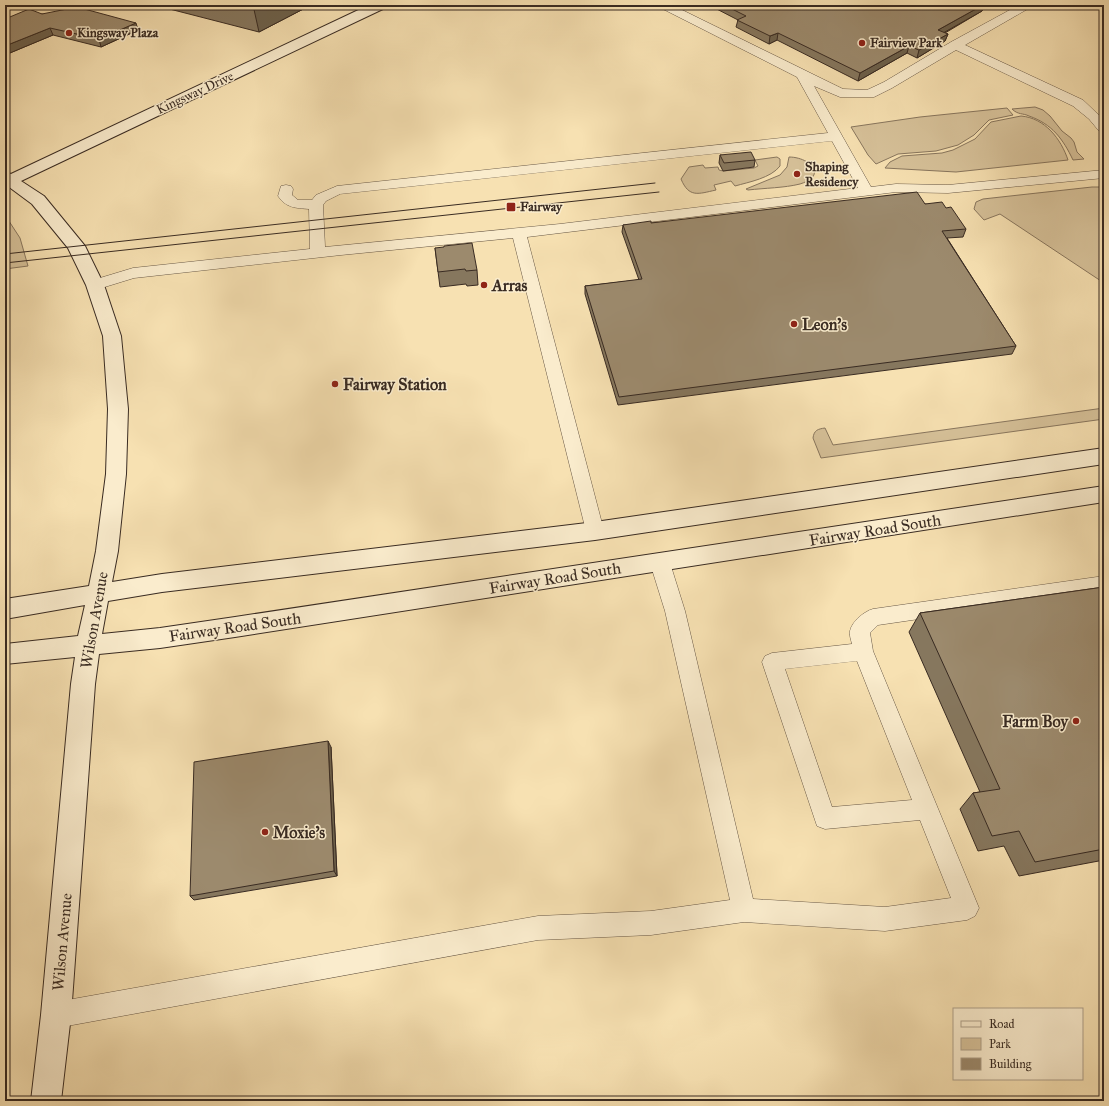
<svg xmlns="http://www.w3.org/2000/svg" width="1109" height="1106" font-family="'IM FELL Great Primer',serif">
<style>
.green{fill:#d7c29a;stroke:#88765e}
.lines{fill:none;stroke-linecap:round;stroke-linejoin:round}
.lane-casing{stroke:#685846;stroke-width:1}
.secondary-casing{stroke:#392b22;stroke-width:2}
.lane{fill:#faeccd;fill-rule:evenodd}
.secondary{fill:#faeccd;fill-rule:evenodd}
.tram{stroke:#392b22;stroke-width:1}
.wall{fill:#86775e;stroke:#392b22}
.shaded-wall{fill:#6d614c;stroke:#392b22}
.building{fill:#9c8a6d;stroke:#392b22}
.poi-dot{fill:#8f2418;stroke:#faeccd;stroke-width:1.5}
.labels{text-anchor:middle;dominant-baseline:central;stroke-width:3;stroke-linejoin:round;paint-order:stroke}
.far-poi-label{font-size:13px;font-weight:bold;fill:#392b22;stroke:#faeccd;text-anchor:start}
.far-street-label{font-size:13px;fill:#392b22;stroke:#faeccd}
.poi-label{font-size:16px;font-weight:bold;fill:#392b22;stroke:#faeccd;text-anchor:start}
.street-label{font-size:16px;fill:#392b22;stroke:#faeccd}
</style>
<rect width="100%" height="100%" fill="#f7e1b2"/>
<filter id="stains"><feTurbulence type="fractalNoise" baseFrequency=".005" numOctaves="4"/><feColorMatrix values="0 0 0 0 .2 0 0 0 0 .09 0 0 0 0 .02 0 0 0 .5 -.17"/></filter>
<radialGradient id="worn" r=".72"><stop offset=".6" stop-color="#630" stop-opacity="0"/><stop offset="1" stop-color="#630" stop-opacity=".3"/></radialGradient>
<g class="green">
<path d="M1035,107L1043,110L1050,116L1062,131L1071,138L1074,142L1077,152L1084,159L1073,160C1063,139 1052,124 1029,116C1023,113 1018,115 1012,109Z"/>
<polygon points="1007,108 1013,115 989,120 974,135 958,145 936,151 898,154 876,164 868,155 851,127 920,117"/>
<path d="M1021,116C1045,118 1061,139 1068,160L956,172L885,168L890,162L902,156L942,153L953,150L975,139L991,122Z"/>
<path d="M777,157L780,159V166C771,178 749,182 735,186L731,181L714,185L716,190C698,194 689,198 681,179L689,167L703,165L705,168L718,167L719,170L723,171L754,168L758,166L755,160Z"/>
<path d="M789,157C809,157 829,175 800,184C784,188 765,188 748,190L746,189L780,175L787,167Z"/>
<polygon points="1092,187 1102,187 1104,190 1104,283 1000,214 984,220 974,209 976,202 983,199"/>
<polygon points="5,215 20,238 28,266 5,269"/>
<path d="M1104,408V419L821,458L813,438C814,430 818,429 825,428L833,445Z"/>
</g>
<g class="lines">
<g class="lane-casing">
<g id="lane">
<path d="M657,5H672L843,89L867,90L884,82L951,42L1019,5H1033L1031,7L965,45L1083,100L1104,120V132L1099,131L1089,119L1073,106L956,50L892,88L874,97H840L814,86L871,187L896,184L948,185L1104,170V178L948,193L896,192L527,237L604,531L602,536L595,538L588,536L586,531L513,238L341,255L134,278L95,290L90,289L87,285L90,281L133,268L310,249L309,209C296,208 286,208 278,196L281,186L286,185L291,186L293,189L292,195L298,200H312L316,195L337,186L828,133L797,77L659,7ZM832,141L858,188L560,224L325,247L323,205L326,201L340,194Z"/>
<path d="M660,555L667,557L670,563L685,611L753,899L885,907L951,898L920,820L825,829L817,826L762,662L765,656L772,653L852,644C851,640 849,634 850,631C852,621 865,611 873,609L1104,576V592L878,625L870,633L873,651L979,908L975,916L967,920L885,931L744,922L651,935L538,940L56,1028L47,1024L43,1015L47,1006L56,1002L538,916L651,911L730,900L665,611L650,563L653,557ZM857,661L912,800L832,807L785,669Z"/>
</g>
</g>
<g class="secondary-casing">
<polygon id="secondary" points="369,5 387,5 385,8 21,181 44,196 85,246 104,285 121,336 128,409 126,474 118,551 112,582 162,574 595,522 1104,448 1104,464 595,540 162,592 108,601 102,634 160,628 235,617 1104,486 1104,502 235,637 160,648 99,654 95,684 71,1015 61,1101 31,1101 41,1015 71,684 75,657 5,664 5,644 78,636 85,605 5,619 5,599 89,586 96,551 106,474 108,409 103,336 86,285 68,248 32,204 5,184 5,172 11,174"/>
</g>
<use href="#lane" class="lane"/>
<use href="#secondary" class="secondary"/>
<g class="tram">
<polyline points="5,254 655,183"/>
<polyline points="5,263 659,192"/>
</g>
</g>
<g class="wall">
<polygon points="154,5 311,5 259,32"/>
<polygon points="709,5 985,5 982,11 945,33 948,34 945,41 917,58 907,53 858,81 777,40 769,44 736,27 738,20"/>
<polygon points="42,14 138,30 101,47 53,35 5,55 5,19"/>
<polygon points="720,155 755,160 754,167 723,171 719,163"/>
<polygon points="925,204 946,208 966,229 963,237 947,238 1016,346 1012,354 618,405 585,294 585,286 639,280 622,232 623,225"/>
<polygon points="435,248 477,270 478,285 467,286 466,284 440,287"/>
<polygon points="1104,587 1104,860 1019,876 1004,846 978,851 960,809 973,793 980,792 909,632 920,613"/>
<polygon points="331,747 337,876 194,900 190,896"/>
</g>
<g class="shaded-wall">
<polygon points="253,5 311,5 259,32"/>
<polygon points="983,5 985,5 982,11 936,37 938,30"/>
<polygon points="136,23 138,30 101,47 99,39"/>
<polygon points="50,28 53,35 5,55 5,46"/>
<polygon points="778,33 777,40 769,44 770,36"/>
<polygon points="948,34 945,41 917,58 919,50"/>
<polygon points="909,46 907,53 858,81 860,73"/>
<polygon points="328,741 331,747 337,876 334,871"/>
</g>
<g class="building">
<polygon points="724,5 983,5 938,30 948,34 919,50 909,46 860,73 778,33 770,36 737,20 746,16"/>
<polygon points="77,7 136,23 99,39 50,28 5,46 5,19 29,9 42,14"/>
<polygon points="751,152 755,160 724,163 720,155"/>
<polygon points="917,192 925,204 942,202 946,208 951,207 966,229 942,231 1016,346 619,397 585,286 642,279 623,225 651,221 651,223"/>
<polygon points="472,243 477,270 466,271 465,269 438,272 435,248 444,247 444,246"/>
<polygon points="1104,587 1104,849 1035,862 1019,831 992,836 973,793 1000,789 920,613"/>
<polygon points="328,741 334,871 190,896 194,762"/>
</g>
<g class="poi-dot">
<circle cx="69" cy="33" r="4"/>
<circle cx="862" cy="43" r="4"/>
<circle cx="797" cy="174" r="4"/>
<rect x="506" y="202" width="10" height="10" rx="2"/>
<circle cx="484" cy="285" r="4"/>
<circle cx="794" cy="324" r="4"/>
<circle cx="335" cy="384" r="4"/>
<circle cx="1076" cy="721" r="4"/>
<circle cx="265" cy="832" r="4"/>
</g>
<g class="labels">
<g class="far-poi-label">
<text x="77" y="33">Kingsway Plaza</text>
<text x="870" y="43">Fairview Park</text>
<text x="805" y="167">Shaping<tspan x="805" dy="15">Residency</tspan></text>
<text x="520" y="207">Fairway</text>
</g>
<g class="far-street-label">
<text transform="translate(195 93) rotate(-25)">Kingsway Drive</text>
</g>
<g class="poi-label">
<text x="492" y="285">Arras</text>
<text x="802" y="324">Leon's</text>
<text x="343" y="384">Fairway Station</text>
<text x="1068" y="721" text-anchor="end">Farm Boy</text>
<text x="273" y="832">Moxie's</text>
</g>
<g class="street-label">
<text transform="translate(875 530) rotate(-9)">Fairway Road South</text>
<text transform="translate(555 578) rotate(-9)">Fairway Road South</text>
<text transform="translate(94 620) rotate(-80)">Wilson Avenue</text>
<text transform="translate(235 627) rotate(-8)">Fairway Road South</text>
<text transform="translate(62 942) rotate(-85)">Wilson Avenue</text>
</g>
</g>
<rect width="1109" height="1106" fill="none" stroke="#f7e1b2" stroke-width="20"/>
<rect x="6" y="6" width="1097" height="1094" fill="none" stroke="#392b22" stroke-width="2"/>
<rect x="10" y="10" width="1089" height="1086" fill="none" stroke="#392b22"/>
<rect x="953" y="1008" width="130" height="72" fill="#faeccd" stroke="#ad9f89"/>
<rect x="961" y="1021" width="20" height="6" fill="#faeccd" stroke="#ad9f89"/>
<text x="989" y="1028" font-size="12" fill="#392b22">Road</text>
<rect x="961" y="1038" width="20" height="12" fill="#d7c29a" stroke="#ad9f89"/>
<text x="989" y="1048" font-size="12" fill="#392b22">Park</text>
<rect x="961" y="1058" width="20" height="12" fill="#9c8a6d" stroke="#ad9f89"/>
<text x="989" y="1068" font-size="12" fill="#392b22">Building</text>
<rect width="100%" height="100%" filter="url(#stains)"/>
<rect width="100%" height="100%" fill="url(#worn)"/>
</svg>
